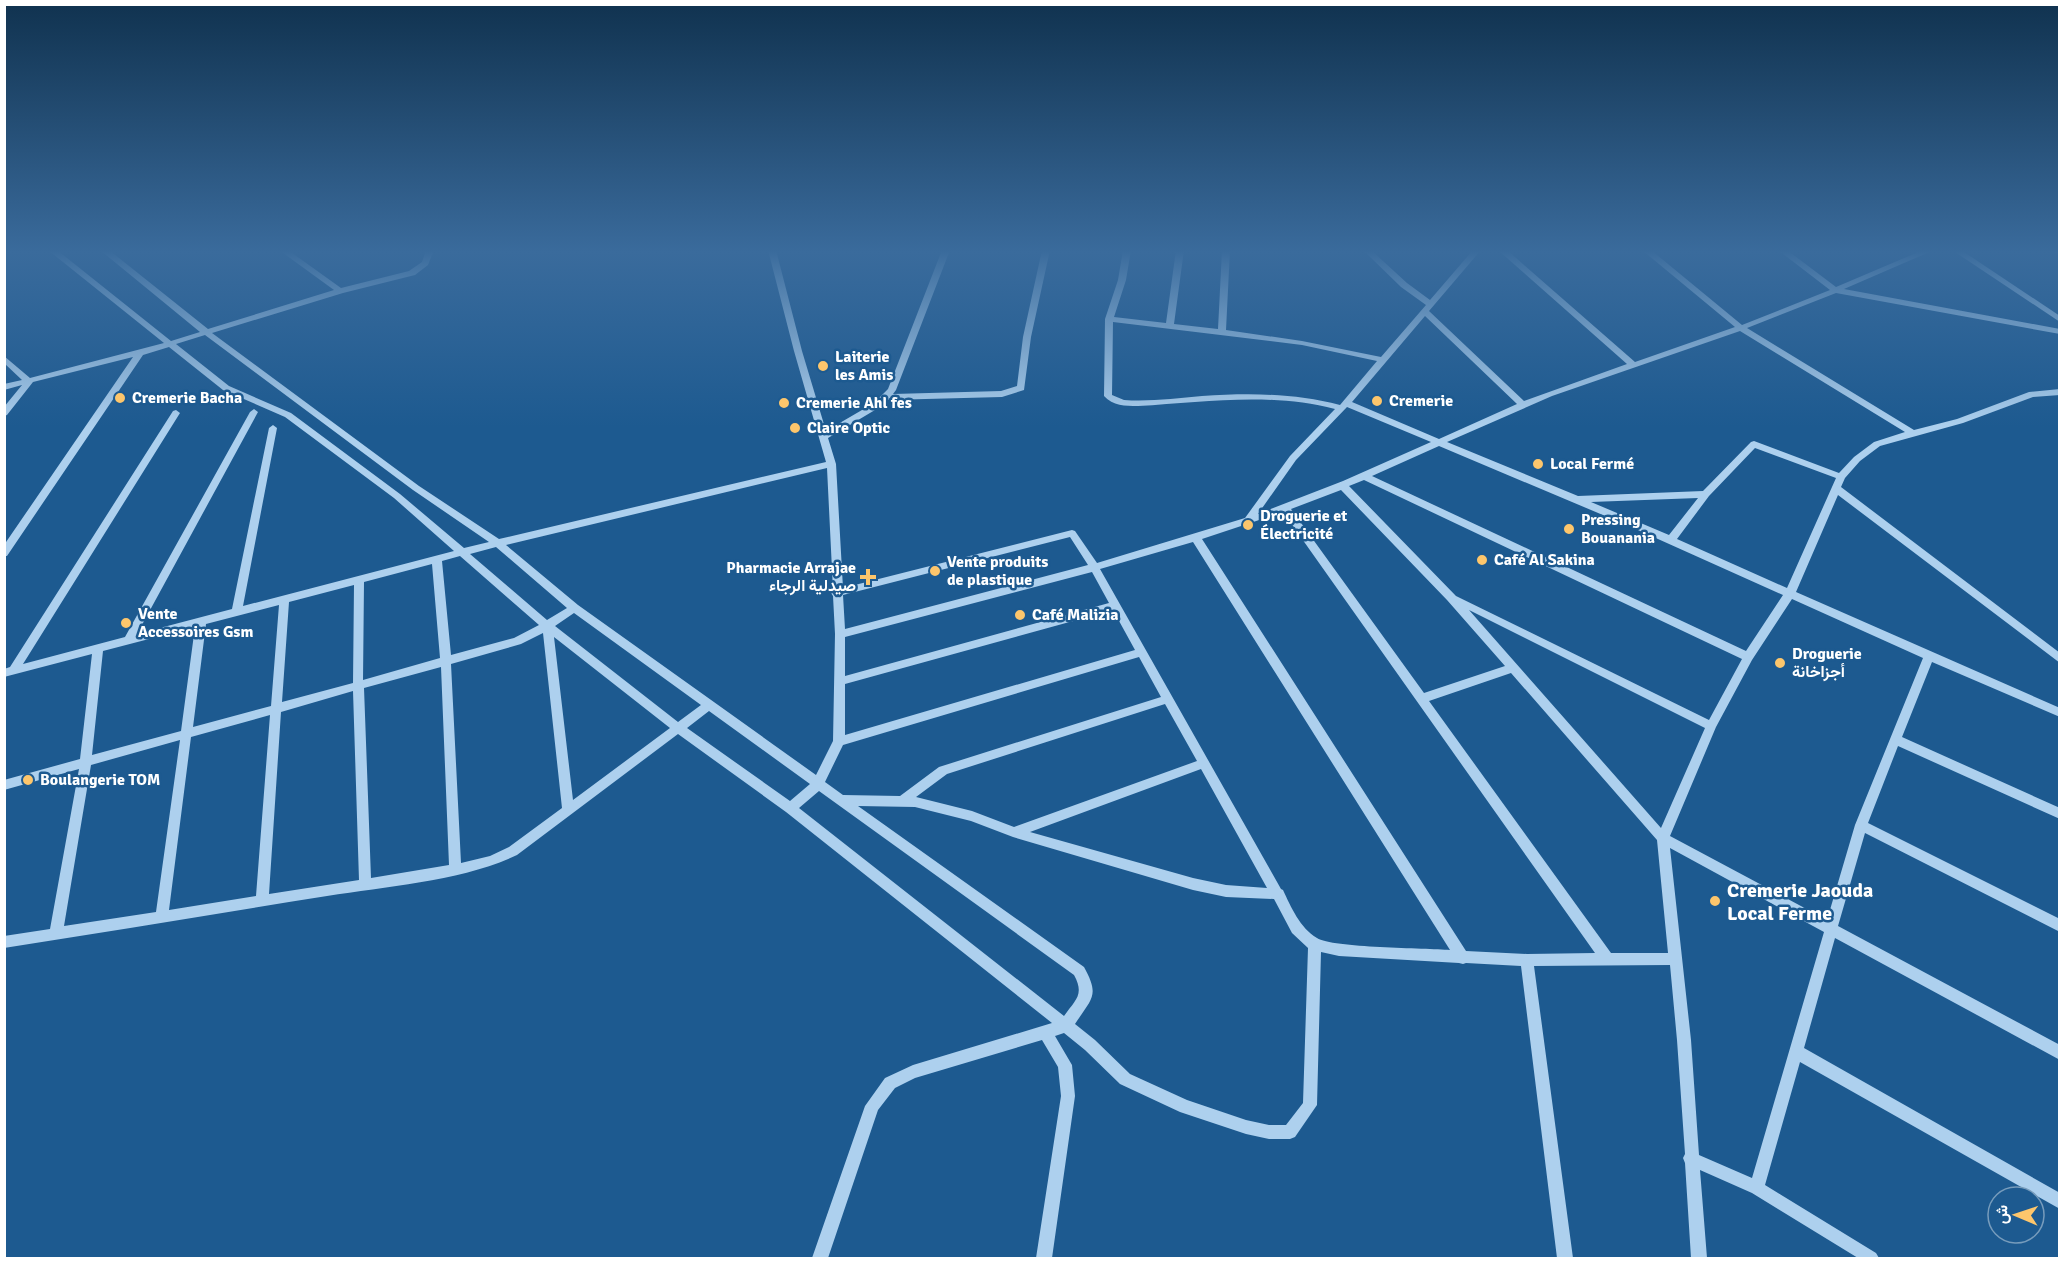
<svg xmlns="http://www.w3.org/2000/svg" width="2064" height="1263" font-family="Signika,Vazirmatn,sans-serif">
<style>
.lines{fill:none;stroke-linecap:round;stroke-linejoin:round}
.minor{fill:#add0ee;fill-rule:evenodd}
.poi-dot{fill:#fdc66c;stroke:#1d5a90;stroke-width:2}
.labels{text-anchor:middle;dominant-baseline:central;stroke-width:5;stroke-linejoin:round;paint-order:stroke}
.poi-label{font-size:16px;font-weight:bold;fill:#fff;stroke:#1d5a90;text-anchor:start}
.near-poi-label{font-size:20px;font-weight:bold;fill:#fff;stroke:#1d5a90;text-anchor:start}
</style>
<rect width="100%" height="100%" fill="#1d5a90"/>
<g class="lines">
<g class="minor">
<path d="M48,250H57L171,341L200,332L100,250H109L208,329L334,290L279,250H288L341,288L409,271L422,262L426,250H434L428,265L415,275L343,293L212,333L419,486L499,539L826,462L794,351L768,250H776L802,351L826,431L874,403L888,389L942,250H950L896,390L893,394L1001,391L1017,386L1023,337L1042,250H1050L1031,337L1024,390L1002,397L887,400L880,407L828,438L836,464L843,588L1072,530L1075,531L1097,563L1245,518L1290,456L1335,409C1270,392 1204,402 1138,406C1125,406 1113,406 1104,396L1105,319L1118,280L1123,250H1131L1126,280L1114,317L1166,323L1176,250H1184L1174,324L1218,329L1222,250H1230L1226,330L1302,341L1381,357L1426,305L1401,287L1363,250H1371L1407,283L1430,300L1473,250H1481L1429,311L1524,401L1627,364L1498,250H1507L1635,362L1735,327L1642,250H1651L1742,325L1830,290L1778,250H1787L1836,287L1923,250H1934L1844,289L2060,329V334L1836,293L1747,328L1914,430L1957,419L2029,392L2060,389V395L2033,397L1963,423L1880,446L1860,461L1845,478L1841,487L2060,653V663L1838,495L1796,592L2060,708V717L1932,662L1902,737L2060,808V819L1898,746L1868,823L2060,919V932L1865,833L1838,926L2060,1045V1060L1835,938L1804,1048L2060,1193V1209L1800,1062L1765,1185L1876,1253L1879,1258H1858L1752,1193L1700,1170L1707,1258H1691L1685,1163L1683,1158L1685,1154L1677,1040L1670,965L1534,966L1573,1258H1557L1521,966L1466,963L1463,964L1459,963L1339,956L1321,952L1317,1105L1295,1137L1290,1139H1269L1246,1134L1180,1112L1120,1084L1085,1050L1064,1033L1055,1036L1072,1065L1075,1096L1052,1258H1036L1061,1096L1058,1067L1042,1040L915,1078L895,1088L878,1110L828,1258H812L865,1106L885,1078L913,1065L1052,1023L786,812L678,734L517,855C462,881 388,886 327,896C220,913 112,931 4,948V936L50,929L79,769L4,790V780L80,759L92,654L4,677V669L10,667L173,411L176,410L180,413L23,664L125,637L250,412L254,409L258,412L137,634L232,609L269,428L273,425L277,428L243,606L454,551L394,498L285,417L223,390L169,347L143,355L7,556H4V545L133,357L33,382L7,415L4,416V407L22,385L4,390V384L22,380L4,363V356L30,378L164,343ZM1425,316L1517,404L1439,439L1352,402ZM1113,322L1302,345L1377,361L1340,405C1294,393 1249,393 1202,396C1176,398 1150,402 1124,400L1112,395ZM1740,331L1905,432L1874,442L1854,457L1839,473L1754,441L1751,442L1703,491L1578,496L1447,442L1552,396ZM205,335L413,490L489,542L464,548L400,494L291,413L229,386L176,344ZM1347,407L1431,442L1343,481L1258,514L1296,460ZM1439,446L1629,526L1783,595L1746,651L1372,476ZM1755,448L1836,478L1787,588L1677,539L1709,496ZM827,468L833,590L831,593L833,596L835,634L833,741L816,775L578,605L506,545ZM1364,480L1742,659L1709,720L1456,596L1349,486ZM1341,490L1447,600L1505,666L1424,693L1291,509ZM1698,498L1669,535L1591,502ZM1283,512L1595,953L1527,954L1466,951L1202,539ZM1070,537L1088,565L845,629L843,595ZM1193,542L1450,950C1426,948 1332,948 1317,938C1300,928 1291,907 1283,890L1281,889L1100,569ZM496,547L567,608L547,620L470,554ZM460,556L539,625L514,638L451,655L442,561ZM432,564L440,658L363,680L364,582ZM1092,572L1109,603L845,676V637ZM354,585L353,683L282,702L289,602ZM1792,599L1923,658L1855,825L1827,920L1670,836L1716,727L1752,660ZM279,605L271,706L193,727L206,624ZM1113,610L1135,650L845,735V684ZM1469,610L1705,728L1661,828ZM574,613L701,705L678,722L555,626ZM195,627L181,731L92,755L103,651ZM543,633L562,808L509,847L490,856L461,863L451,664L521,644ZM554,637L670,728L573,800ZM1139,657L1161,697L939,767L900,796L843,795L825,782L843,745ZM441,667L449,865L371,878L364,688ZM1511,673L1657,840L1668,953H1611L1429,701ZM353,691L359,880L269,894L281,712ZM1165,704L1197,761L1014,827L972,811L916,797L947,774ZM709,711L810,784L790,801L687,728ZM270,715L256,896L169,910L191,737ZM180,740L156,912L64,926L91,765ZM1201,769L1267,888L1226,885L1193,878L1030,832ZM819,791L1074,975C1085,995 1075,1000 1064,1016L799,808ZM858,806L915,807L971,821L1013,837L1193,890L1226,897L1274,899L1292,933L1308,948L1303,1103L1286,1125H1269L1246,1120L1187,1100L1130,1074L1095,1040L1075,1024C1092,998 1100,996 1084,967ZM1670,848L1824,932L1752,1178L1699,1155L1691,1040Z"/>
<polygon points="1952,250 1961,250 2060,316 2060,322"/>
<polygon points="2050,250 2060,250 2060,253 2051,252"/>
</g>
</g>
<linearGradient id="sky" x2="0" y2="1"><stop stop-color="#10324f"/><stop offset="0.59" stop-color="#3a6b9c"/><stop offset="1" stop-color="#3a6b9c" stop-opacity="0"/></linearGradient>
<rect width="2064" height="427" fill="url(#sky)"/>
<g class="poi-dot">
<circle cx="823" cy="366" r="6"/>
<circle cx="120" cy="398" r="6"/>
<circle cx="1377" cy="401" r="6"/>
<circle cx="784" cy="403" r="6"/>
<circle cx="795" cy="428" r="6"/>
<circle cx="1538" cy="464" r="6"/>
<circle cx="1248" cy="525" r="6"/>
<circle cx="1569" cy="529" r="6"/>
<circle cx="1482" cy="560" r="6"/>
<circle cx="935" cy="571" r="6"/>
<path d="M865 568h6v6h6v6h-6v6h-6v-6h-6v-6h6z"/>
<circle cx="1020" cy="615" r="6"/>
<circle cx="126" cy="623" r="6"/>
<circle cx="1780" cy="663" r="6"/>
<circle cx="28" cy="780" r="6"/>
<circle cx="1715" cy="901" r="6"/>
</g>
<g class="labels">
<g class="poi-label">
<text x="835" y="357">Laiterie<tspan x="835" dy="18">les Amis</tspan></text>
<text x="132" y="398">Cremerie Bacha</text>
<text x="1389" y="401">Cremerie</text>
<text x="796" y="403">Cremerie Ahl fes</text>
<text x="807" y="428">Claire Optic</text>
<text x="1550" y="464">Local Fermé</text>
<text x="1260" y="516">Droguerie et<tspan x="1260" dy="18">Électricité</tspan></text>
<text x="1581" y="520">Pressing<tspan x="1581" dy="18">Bouanania</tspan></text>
<text x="1494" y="560">Café Al Sakina</text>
<text x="947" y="562">Vente produits<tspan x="947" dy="18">de plastique</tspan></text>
<text x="856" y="568" text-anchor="end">Pharmacie Arrajae<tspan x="856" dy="18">صيدلية الرجاء</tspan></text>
<text x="138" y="614">Vente<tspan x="138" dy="18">Accessoires Gsm</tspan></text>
<text x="1032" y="615">Café Malizia</text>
<text x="1792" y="654">Droguerie<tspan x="1792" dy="18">أجزاخانة</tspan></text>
<text x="40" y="780">Boulangerie TOM</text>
</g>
<g class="near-poi-label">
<text x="1727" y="890">Cremerie Jaouda<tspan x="1727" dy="23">Local Ferme</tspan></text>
</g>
</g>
<rect width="2064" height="1263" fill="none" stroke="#ffffff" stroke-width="12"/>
<g transform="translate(2016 1215) rotate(272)"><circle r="28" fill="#1d5a90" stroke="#779cbc" stroke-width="1.5"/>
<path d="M0-4.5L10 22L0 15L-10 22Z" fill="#fdc66c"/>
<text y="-9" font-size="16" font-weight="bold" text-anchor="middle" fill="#ffffff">ش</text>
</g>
</svg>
